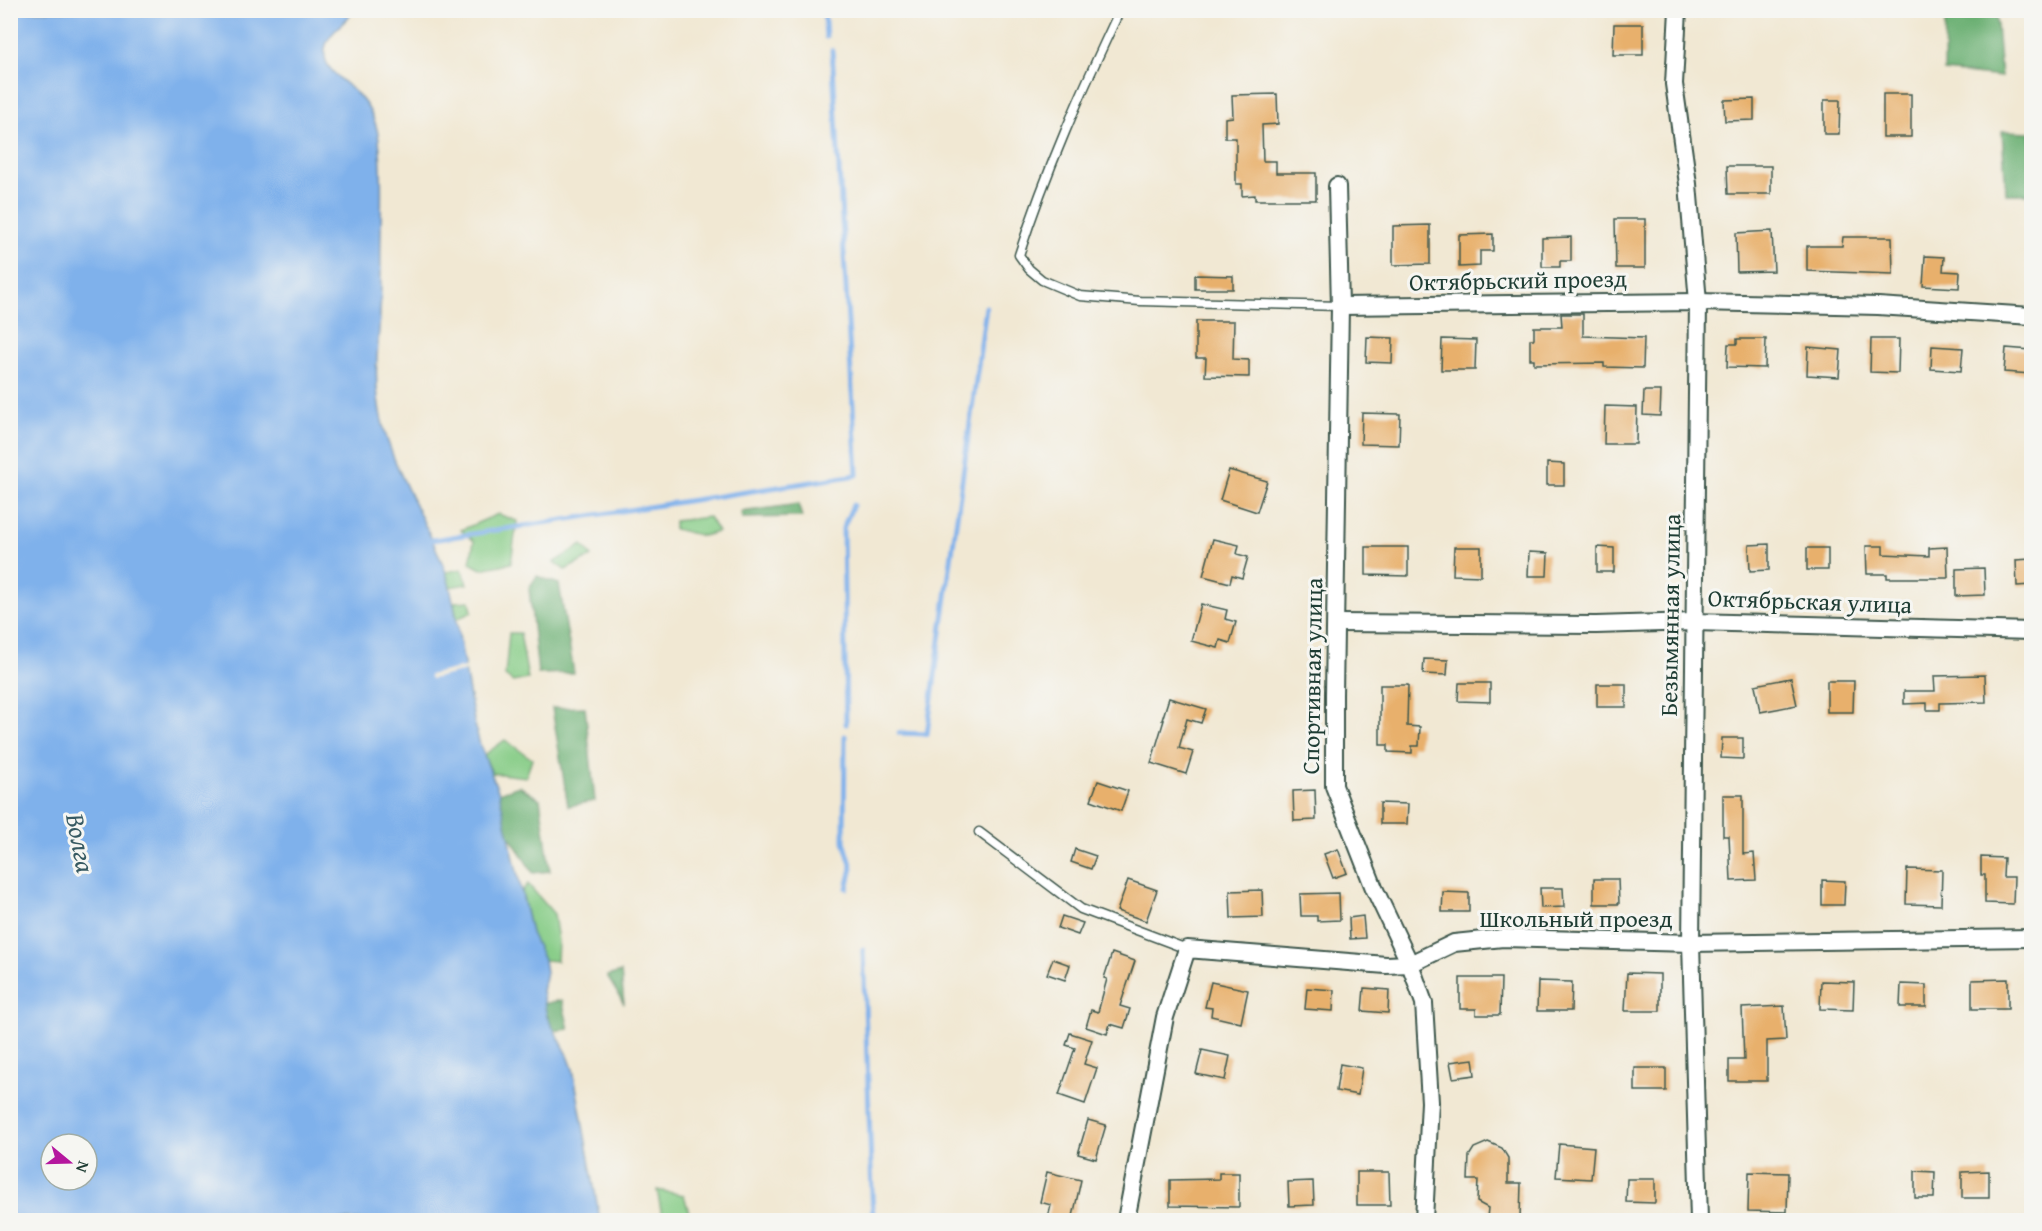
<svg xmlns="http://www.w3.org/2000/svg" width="2042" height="1231" font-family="'Gentium Book Plus',serif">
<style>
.green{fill:#86cc86;stroke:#52845d;stroke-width:1.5}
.forest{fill:#6cb073;stroke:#467654;stroke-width:1.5}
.water{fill:#7fb1eb;stroke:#4f7790;stroke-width:1.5;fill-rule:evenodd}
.pier{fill:#f1e8d3}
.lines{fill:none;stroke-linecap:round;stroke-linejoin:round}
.stream{stroke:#7fb1eb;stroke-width:5}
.building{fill:#e8b06c}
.lane-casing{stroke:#3e574c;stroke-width:11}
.street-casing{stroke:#3e574c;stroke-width:20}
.lane{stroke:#fff;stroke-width:8}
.street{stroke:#fff;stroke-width:16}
.labels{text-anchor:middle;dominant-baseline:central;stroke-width:6;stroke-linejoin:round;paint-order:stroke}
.street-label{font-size:24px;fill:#1f3d34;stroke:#f6f6f2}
.water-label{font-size:26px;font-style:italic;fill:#375a62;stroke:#f6f6f2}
</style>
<rect width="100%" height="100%" fill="#f6f6f2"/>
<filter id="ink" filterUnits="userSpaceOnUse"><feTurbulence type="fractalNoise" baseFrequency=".0167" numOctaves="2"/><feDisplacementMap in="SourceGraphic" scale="12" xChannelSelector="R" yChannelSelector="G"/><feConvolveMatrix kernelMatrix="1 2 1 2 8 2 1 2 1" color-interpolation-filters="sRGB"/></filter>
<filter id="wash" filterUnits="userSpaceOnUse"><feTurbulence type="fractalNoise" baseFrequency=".008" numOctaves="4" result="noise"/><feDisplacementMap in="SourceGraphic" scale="24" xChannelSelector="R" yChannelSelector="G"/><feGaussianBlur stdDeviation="1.35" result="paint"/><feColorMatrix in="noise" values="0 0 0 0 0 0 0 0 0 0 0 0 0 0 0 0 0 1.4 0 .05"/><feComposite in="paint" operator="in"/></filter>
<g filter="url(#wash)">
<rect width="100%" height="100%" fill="#f1e8d3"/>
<g class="green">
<polygon points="498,514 517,521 511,563 481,569 470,563 474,541 461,530"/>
<polygon points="709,517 718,532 703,536 674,529 674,521"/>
<polygon points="582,545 592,556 565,570 554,562"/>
<polygon points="462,569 467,584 450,587 446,572"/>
<polygon points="470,601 472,612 457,619 454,602"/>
<polygon points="509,633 520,633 528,679 513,682 505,676"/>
<polygon points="505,740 532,759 526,777 492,773 484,755"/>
<polygon points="528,884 554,914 558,941 557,961 544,960 531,933 522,891"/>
<polygon points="657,1190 684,1195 691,1220 663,1220"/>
</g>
<g class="forest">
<polygon points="1945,11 1996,11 2001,77 1944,71"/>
<polygon points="2002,131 2031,132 2031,194 2006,194"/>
<polygon points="798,504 802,517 742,518 741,512"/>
<polygon points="537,576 559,584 574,673 538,674 529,588"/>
<polygon points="585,707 595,801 568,806 552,708"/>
<polygon points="519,786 540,799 550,871 533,873 508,834 499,793"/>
<polygon points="621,972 624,1004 607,976"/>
<polygon points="562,1000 569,1029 553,1031 543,1004"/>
</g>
<path class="water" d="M10,11H353C346,23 333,29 327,42C316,67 344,80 359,96C370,107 377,124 379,140C383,172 381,203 381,235C380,261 382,286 380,312C379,340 374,370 378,398C384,458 424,514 445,570C453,593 456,617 460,641C465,669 470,698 475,726L480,745L499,793L531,933L544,960L546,972L542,991L547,1017L567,1053L573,1069L600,1220H11ZM51,1144H87V1180H51Z"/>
<polygon class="pier" points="465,667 466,671 431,679 429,675"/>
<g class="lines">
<g class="stream">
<polyline points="824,10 826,37"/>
<polyline points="426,541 857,475 832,50"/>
<polyline points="846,724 843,528 853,505"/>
<polyline points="899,733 927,734 986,307"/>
<polyline points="845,736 844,841 852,868 847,888"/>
<polyline points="863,950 873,1220"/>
</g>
</g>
<g id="blocks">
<g class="building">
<polygon points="1614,24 1643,24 1643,55 1613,55"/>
<polygon points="1277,94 1278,124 1262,125 1263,161 1276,161 1276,173 1316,173 1316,200 1255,200 1255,195 1242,196 1242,184 1236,184 1236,138 1225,138 1225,118 1233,117 1232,95"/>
<rect x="1883" y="94" width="28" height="43"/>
<polygon points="1754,99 1754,120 1725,121 1724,100"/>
<polygon points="1824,100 1840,100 1839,134 1824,134"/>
<polygon points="1727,166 1771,166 1771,194 1728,194"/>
<polygon points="1615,219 1645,219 1645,268 1616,268"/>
<polygon points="1430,225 1430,264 1393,265 1393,226"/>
<polygon points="1772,231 1774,271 1737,272 1736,233"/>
<polygon points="1493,234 1493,251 1480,251 1480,266 1459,267 1459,235"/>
<polygon points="1571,237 1571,261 1560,261 1560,267 1542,267 1542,238"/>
<polygon points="1843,237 1892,237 1893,274 1807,271 1807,246 1842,246"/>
<polygon points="1925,256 1944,257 1943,271 1960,272 1959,288 1923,286"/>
<polygon points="1195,275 1233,276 1233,289 1195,289"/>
<polygon points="1561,314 1583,314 1583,336 1644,338 1643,368 1604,367 1604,363 1534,364 1534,359 1530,359 1530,339 1534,339 1534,327 1562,327"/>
<polygon points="1196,321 1234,321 1233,359 1249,360 1249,377 1205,376 1206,358 1196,358"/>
<polygon points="1367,337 1393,338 1392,363 1366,362"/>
<polygon points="1442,339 1476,340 1475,370 1441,370"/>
<polygon points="1737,339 1766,339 1765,368 1727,367 1728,344 1737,344"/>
<polygon points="1871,339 1899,339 1898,373 1870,372"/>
<polygon points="1932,346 1963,348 1961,371 1931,369"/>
<polygon points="1808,347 1841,350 1839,377 1807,375"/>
<polygon points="2006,348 2031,350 2031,374 2004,372"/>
<polygon points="1644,391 1661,391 1660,416 1643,415"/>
<polygon points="1605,406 1637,407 1636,444 1604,444"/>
<polygon points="1362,413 1400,414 1399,445 1361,444"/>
<polygon points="1547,463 1564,464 1564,485 1547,485"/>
<polygon points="1229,470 1267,481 1257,512 1220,500"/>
<polygon points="1213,539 1239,545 1237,554 1248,557 1242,578 1232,575 1230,583 1203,576"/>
<polygon points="1769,544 1769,570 1750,571 1749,545"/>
<polygon points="1866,546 1883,546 1883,554 1929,556 1929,548 1947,547 1948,578 1887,578 1887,574 1867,574"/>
<polygon points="1366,547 1408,547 1408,576 1366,575"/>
<polygon points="1454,547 1481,547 1481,576 1453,575"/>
<polygon points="1597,547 1614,548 1614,572 1597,572"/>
<rect x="1807" y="548" width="21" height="22"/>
<polygon points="1529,552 1548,553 1547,576 1528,576"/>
<polygon points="2031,559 2031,585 2017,586 2016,560"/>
<polygon points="1984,568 1985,595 1956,596 1956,569"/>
<polygon points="1201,604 1227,610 1225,619 1236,622 1230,643 1220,640 1218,648 1191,641"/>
<polygon points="1424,659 1448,660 1447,675 1423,674"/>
<polygon points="1985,675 1986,702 1940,703 1940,710 1927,710 1927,703 1904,704 1904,691 1935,691 1934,676"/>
<polygon points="1791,678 1797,705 1760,712 1755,685"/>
<polygon points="1827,681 1854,681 1853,712 1827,712"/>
<polygon points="1459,683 1490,683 1490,702 1458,701"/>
<rect x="1597" y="684" width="29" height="23"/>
<polygon points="1380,685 1408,685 1407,726 1420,727 1419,746 1412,746 1412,753 1388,752 1388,745 1380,745"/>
<polygon points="1169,698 1206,709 1201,723 1187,719 1179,748 1193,752 1186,774 1151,763 1164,720 1162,720"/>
<polygon points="1722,738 1743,738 1743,759 1721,758"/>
<polygon points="1098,781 1128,791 1121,811 1091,800"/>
<polygon points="1315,790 1316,820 1294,821 1293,791"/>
<polygon points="1723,795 1743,795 1743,854 1754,853 1756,880 1731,881 1729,836 1723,836"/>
<polygon points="1380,803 1408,804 1407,824 1380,824"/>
<polygon points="1075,849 1096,856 1091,869 1071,862"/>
<polygon points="1338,849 1347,873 1333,878 1324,854"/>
<polygon points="1981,857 2004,858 2003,877 2014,877 2013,904 1985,903 1985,875 1981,875"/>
<polygon points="1907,869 1942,870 1941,905 1906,904"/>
<polygon points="1594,879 1618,879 1619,904 1594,904"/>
<polygon points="1128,880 1157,890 1146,921 1117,911"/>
<polygon points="1822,880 1845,881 1844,905 1822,905"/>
<polygon points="1540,888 1563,888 1564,907 1541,908"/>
<polygon points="1262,890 1263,917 1231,918 1230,891"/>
<polygon points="1443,892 1469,893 1469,912 1442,912"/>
<polygon points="1339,893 1340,920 1317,921 1317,916 1301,916 1300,894"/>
<polygon points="1062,916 1083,923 1078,935 1058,928"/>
<polygon points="1363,916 1365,938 1350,939 1349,918"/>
<polygon points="1112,953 1135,961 1120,1006 1130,1009 1124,1028 1110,1024 1107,1034 1086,1027 1091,1010 1098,1012 1107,979 1104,978"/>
<polygon points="1053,959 1070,965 1065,980 1047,974"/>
<polygon points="1627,973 1660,974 1660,1011 1625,1011"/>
<polygon points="1460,978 1501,978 1500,1015 1476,1015 1476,1009 1460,1009"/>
<polygon points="2008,979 2008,1009 1972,1009 1972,980"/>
<polygon points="1538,981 1572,982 1571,1011 1537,1011"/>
<polygon points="1821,981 1854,982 1853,1010 1820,1009"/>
<polygon points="1211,982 1248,990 1241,1023 1211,1016 1212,1008 1205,1007"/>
<polygon points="1901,984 1926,985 1926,1007 1900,1007"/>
<polygon points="1307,988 1334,990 1333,1011 1305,1009"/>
<polygon points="1364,988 1389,990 1388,1013 1362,1011"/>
<polygon points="1784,1006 1786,1040 1767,1041 1767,1081 1729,1081 1729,1060 1744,1060 1742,1008"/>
<polygon points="1070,1033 1092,1040 1084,1064 1097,1068 1085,1104 1059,1095 1075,1048 1066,1045"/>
<polygon points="1202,1050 1230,1056 1225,1080 1196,1074"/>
<polygon points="1473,1059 1475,1075 1453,1078 1450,1062"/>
<polygon points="1340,1064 1362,1068 1358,1095 1336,1091"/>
<rect x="1635" y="1068" width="31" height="23"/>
<polygon points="1088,1120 1106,1125 1096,1159 1078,1154"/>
<polygon points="1488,1142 1502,1148 1508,1158 1508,1183 1521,1183 1520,1218 1487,1218 1488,1208 1477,1202 1478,1180 1468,1180 1469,1156 1474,1148"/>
<polygon points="1559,1144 1594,1147 1591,1179 1556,1177"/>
<polygon points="1915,1171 1935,1172 1934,1198 1915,1198"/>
<polygon points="1989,1171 1989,1198 1962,1198 1962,1172"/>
<polygon points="1047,1172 1081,1180 1072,1221 1048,1218 1051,1205 1040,1202"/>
<polygon points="1357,1172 1389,1172 1390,1205 1357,1205"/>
<polygon points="1749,1172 1788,1173 1787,1212 1748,1211"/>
<polygon points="1219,1173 1239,1173 1239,1207 1170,1206 1170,1180 1219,1179"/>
<polygon points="1627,1179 1655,1179 1655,1203 1626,1202"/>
<polygon points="1313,1181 1314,1205 1289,1206 1288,1182"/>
</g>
</g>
</g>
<g filter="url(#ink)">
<use href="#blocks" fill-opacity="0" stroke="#3e574c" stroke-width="1.5"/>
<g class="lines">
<g class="lane-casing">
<g id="lane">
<path d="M1120,10C1082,90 1046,171 1019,255L1029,269L1042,280L1080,296L1140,301L1340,306"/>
<polyline points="979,832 1081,909 1187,949"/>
</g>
</g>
<g class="street-casing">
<g id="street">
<polyline points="1678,10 1674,84 1688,184 1698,302 1691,943 1699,1220"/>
<polyline points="1337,186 1340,306 1334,695 1334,786 1374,888 1410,964 1424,1003 1430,1102 1424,1220"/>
<polyline points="1340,306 1698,302 1878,306 2032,316"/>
<polyline points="1336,623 1596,625 1694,622 2032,631"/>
<polyline points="1126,1220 1165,1017 1187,949 1386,965 1410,964 1454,943 1503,938 1691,943 2032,938"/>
</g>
</g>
<use href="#lane" class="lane"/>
<use href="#street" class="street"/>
</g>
</g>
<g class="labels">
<g class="street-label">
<text transform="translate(1518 280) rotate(-1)">Октябрьский проезд</text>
<text transform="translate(1810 601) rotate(2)">Октябрьская улица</text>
<text transform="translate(1670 615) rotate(-89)">Безымянная улица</text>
<text transform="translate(1312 676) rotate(-89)">Спортивная улица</text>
<text x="1576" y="918">Школьный проезд</text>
</g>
<g class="water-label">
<text transform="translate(81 843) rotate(79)">Волга</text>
</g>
</g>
<rect width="2042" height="1231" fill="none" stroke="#f6f6f2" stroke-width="36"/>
<g transform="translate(69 1162) rotate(109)"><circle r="28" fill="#f6f6f2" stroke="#a0aca6" stroke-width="1.5"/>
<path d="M0-4.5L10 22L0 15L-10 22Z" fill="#b5179e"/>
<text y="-9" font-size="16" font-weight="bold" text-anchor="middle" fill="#1f3d34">N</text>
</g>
</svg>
